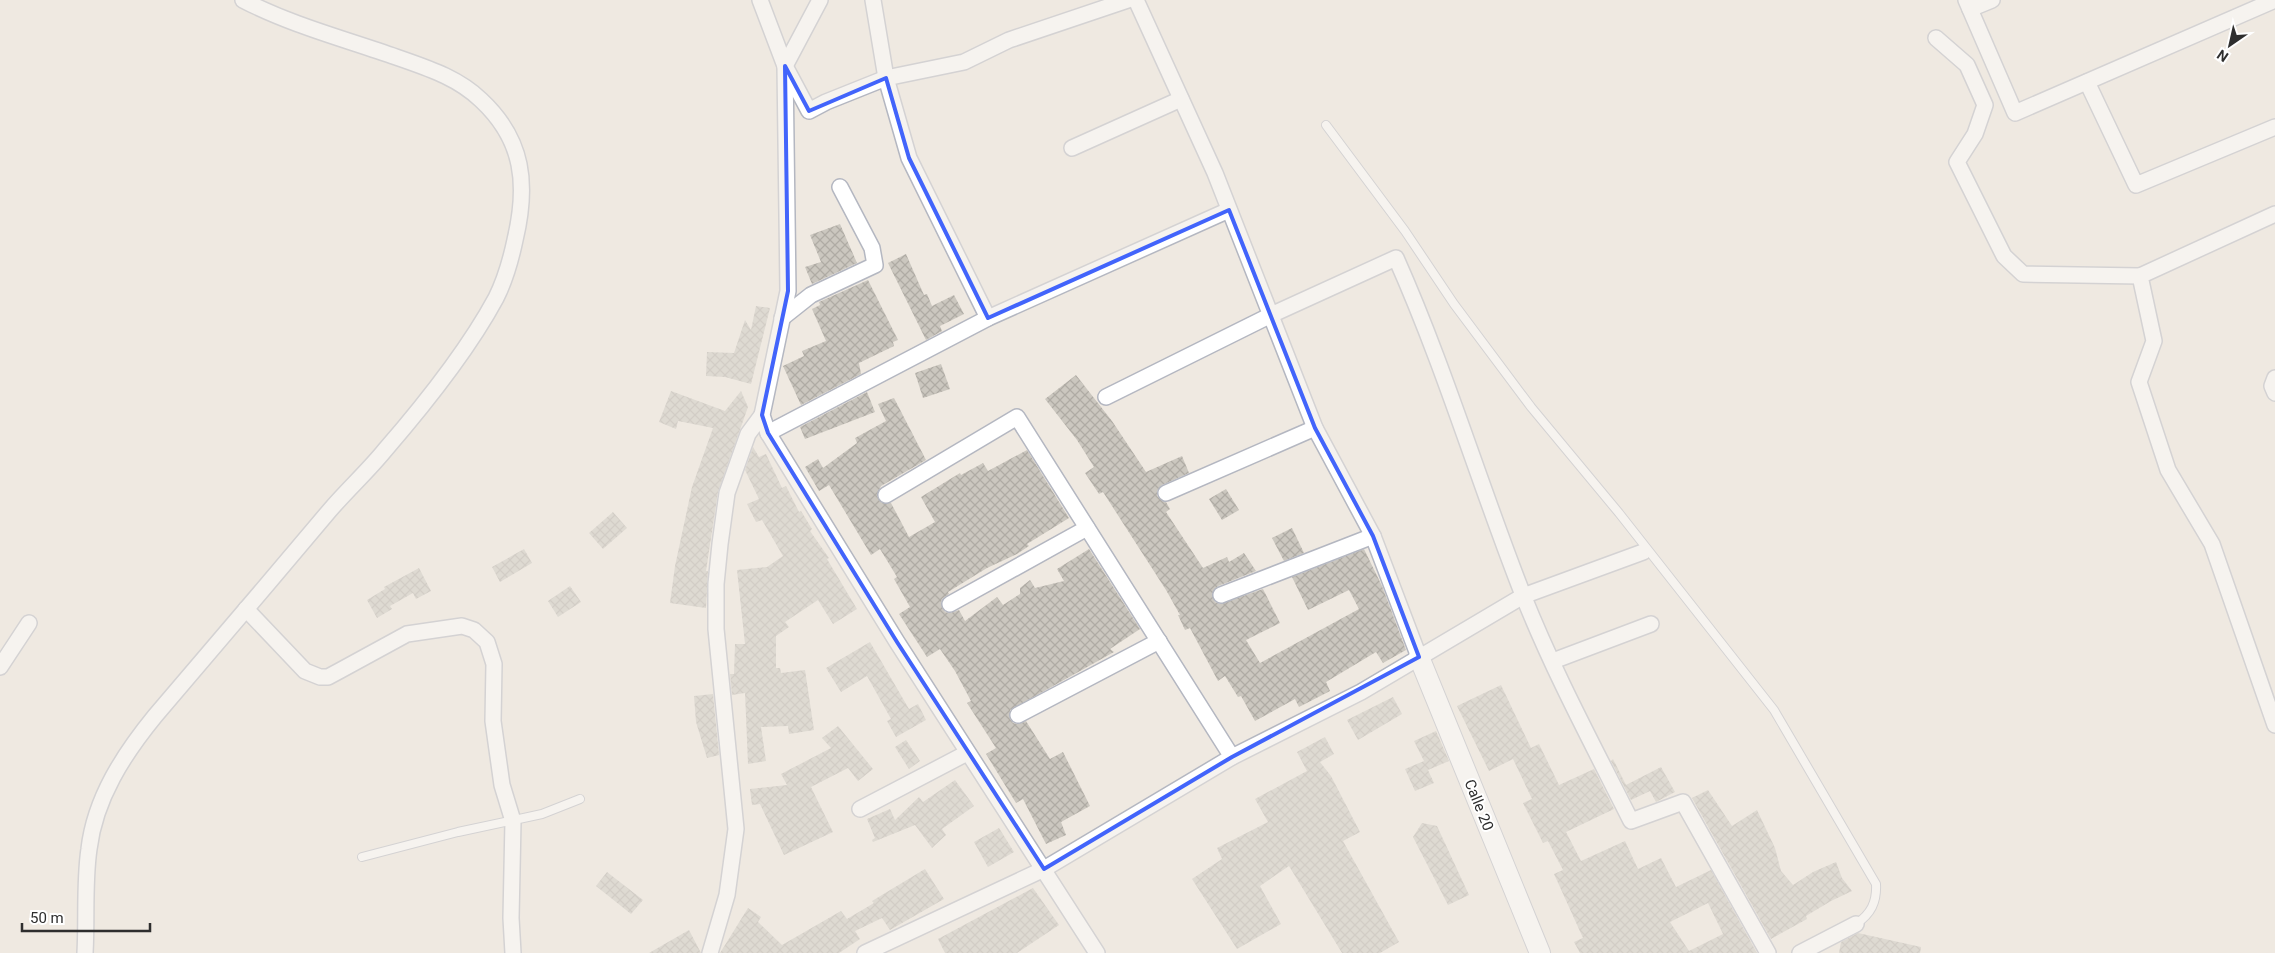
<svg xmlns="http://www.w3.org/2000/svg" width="2275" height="953" font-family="Roboto,sans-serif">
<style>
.building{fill:url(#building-cross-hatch);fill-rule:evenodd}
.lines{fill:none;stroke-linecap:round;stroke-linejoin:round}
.lane-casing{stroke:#b4b7c1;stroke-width:10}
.street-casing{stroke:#b4b7c1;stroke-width:18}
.secondary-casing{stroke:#b4b7c1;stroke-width:22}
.lane{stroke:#fff;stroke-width:8}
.street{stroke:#fff;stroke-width:15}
.secondary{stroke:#fff;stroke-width:20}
.marked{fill:none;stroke:#4264fb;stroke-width:4;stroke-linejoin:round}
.labels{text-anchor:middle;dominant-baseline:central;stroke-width:4;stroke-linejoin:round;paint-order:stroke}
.street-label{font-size:15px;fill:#2e2e2e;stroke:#fff}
</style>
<defs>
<pattern id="building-cross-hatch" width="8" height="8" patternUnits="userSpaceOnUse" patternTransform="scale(1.25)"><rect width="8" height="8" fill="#cbc7bf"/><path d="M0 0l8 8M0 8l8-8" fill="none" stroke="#afaba4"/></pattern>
</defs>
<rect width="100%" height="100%" fill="#efe9e1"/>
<g class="building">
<polygon points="840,224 857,263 812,284 805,267 821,262 810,235"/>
<polygon points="906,254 924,295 927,294 932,306 954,295 964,314 940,326 942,331 926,340 888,263"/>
<polygon points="868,280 898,340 893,342 894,346 859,363 861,374 801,405 783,366 804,356 802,351 826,341 812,309 820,305 819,302"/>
<polygon points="756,306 770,308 751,384 725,377 706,376 707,352 734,353 745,320 751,330"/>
<polygon points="941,364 950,389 923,398 915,373"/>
<polygon points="1076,375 1112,421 1146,472 1182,456 1189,473 1162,485 1157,491 1157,496 1166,502 1170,509 1166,512 1203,568 1227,557 1229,562 1244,553 1256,571 1218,586 1212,594 1215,602 1220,604 1263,589 1280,623 1246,640 1260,663 1359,609 1349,590 1308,610 1292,577 1364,549 1382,586 1406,650 1383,663 1376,652 1326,682 1330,691 1299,707 1295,699 1255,721 1241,696 1238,697 1225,676 1218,681 1190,628 1185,630 1178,615 1180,615 1166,590 1103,492 1099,494 1085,473 1094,467 1077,440 1045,399"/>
<polygon points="671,391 725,411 741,391 748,407 718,492 706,571 708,571 706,608 670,603 675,566 692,487 713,428 678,421 676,429 659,422"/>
<polygon points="867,392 875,412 805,439 800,427"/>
<polygon points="894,398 926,460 881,486 877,496 882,503 891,503 909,537 935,522 921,497 960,473 961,475 983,463 988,471 1027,450 1069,518 1027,544 1029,546 1017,554 987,568 948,592 949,594 942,599 941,603 945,612 950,613 959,610 965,621 997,597 1003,605 1020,594 1020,588 1030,580 1035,588 1064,581 1057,569 1089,549 1140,629 1110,649 1114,652 1010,710 1010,719 1013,723 1018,724 1026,721 1050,759 1063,752 1090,806 1061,822 1066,835 1046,844 1023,799 1016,803 986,754 996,748 967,703 971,701 955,671 940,649 927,657 899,614 910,607 894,579 897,577 880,549 871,555 829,485 819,491 805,467 818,459 823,468 857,443 855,438 886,421 878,404"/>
<polygon points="753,447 759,457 766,454 782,488 786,486 799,512 801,511 812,529 810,531 829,558 827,559 857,609 833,624 818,600 785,622 789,627 776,636 776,668 780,668 781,673 805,670 814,730 789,734 788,726 761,727 766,761 748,764 745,693 732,695 730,674 734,674 735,644 745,644 737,570 767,567 783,556 762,520 756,522 747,504 759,499 745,470"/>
<polygon points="1226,489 1239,510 1222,520 1209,499"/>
<polygon points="613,512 627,528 603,549 589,533"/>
<polygon points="1292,528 1304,553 1284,561 1272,538"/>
<polygon points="524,549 532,563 500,582 492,567"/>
<polygon points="419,568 431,591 416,599 413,593 390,606 392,609 377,618 367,600 385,589 384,587"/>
<polygon points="570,586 581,602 558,617 548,601"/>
<polygon points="870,642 909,709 918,704 926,720 896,737 887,721 891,719 867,676 841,692 826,668"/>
<path d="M1501,685L1531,748L1539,744L1559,785L1594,769L1614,809L1566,832L1581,861L1625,841L1638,869L1661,858L1676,887L1711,870L1757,953H1580L1574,942L1583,938L1554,874L1563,870L1548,841L1543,843L1523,803L1532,799L1513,759L1489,771L1457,706ZM1708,903L1723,934L1689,951L1670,922Z"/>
<polygon points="713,694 719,755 707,758 696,722 694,696"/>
<polygon points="1393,697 1402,714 1358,740 1347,720"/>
<polygon points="838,726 873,769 858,781 848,768 811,787 833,832 784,855 760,804 752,805 750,789 787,785 781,774 831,748 822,738"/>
<polygon points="1436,731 1449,761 1428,770 1434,783 1415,791 1405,769 1424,761 1414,741"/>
<polygon points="1325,737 1334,754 1320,762 1331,776 1360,832 1343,841 1399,942 1380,953 1342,953 1289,866 1260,886 1281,924 1237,949 1192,879 1222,859 1217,848 1268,822 1255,799 1307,771 1297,752"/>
<polygon points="906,740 920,761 909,769 895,747"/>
<polygon points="1613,759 1626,785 1661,767 1675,792 1656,802 1650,791 1631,800 1611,761"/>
<polygon points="955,780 974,806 942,829 946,835 932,848 915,825 873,842 872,840 875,838 867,819 890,809 895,820 919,797 923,802"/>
<polygon points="1708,790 1732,826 1757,810 1775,848 1781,871 1793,885 1813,872 1836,862 1842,878 1852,891 1831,901 1806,916 1807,919 1771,939 1692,798"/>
<polygon points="1422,823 1437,826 1469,895 1448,905 1413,837"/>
<polygon points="999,828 1014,852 988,867 974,842"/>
<polygon points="925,869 944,899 890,930 882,918 855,931 860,939 839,953 720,953 748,908 761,917 758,922 782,945 841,911 847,919 874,903 872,901"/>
<polygon points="607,872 643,900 631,914 596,886"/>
<polygon points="1033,888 1059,925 1017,953 945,953 938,939"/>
<polygon points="689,930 701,953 649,953"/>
<polygon points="1858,933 1921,947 1920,953 1839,953 1841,942"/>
</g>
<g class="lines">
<g class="lane-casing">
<g id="lane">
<path d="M1326,125L1405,231L1454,304L1531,407L1619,513L1774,710L1876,884C1877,902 1871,914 1856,924"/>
<polyline points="362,857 458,832 542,814 580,799"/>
</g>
</g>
<g class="street-casing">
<g id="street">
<polyline points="760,0 785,66 809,111 826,102 886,78 964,62 1009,40 1128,0"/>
<polyline points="820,0 785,66 788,291 762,415 768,433 897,642 1097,953"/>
<polyline points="873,0 886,78 909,158 988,318"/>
<polyline points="1136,0 1215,173 1315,428 1373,536 1419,657"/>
<polyline points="1966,0 2015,113 2275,0"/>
<polyline points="1970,9 1992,0"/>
<polyline points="1936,38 1967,65 1985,105 1975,134 1957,162 2004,256 2023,274 2140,276"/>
<polyline points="2087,82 2136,185 2275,127"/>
<polyline points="1072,148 1181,99"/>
<polyline points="2275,214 2140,276 2154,341 2139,382 2168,470 2212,544 2275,725"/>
<polyline points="782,318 811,295 875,265 872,248 840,187"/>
<polyline points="2275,378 2272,386 2275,393"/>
<path d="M1106,397L1271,315L1396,258C1445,368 1479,483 1523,595C1554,673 1594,747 1631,821L1683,802L1768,953"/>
<polyline points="768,433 988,318 1229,210"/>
<polyline points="1166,493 1315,428"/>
<polyline points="886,495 1017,417 1232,757"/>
<polyline points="1221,595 1373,536"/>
<polyline points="950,604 1087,528"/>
<polyline points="246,609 305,671 320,677 328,677 341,670 407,634 462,626 474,630 487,642 494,664 493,721 502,785 513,821 511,918 513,953"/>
<polyline points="1553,661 1651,624"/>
<polyline points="0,667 29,623"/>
<polyline points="1018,715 1159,641"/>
<polyline points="860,809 967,753"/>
<path d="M85,953C87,919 84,883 89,849C95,798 124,754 155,716C214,647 272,579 330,510C348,489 368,471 385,450C424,405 468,350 496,298C505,280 511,259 515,240C528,185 524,140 481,100C457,77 427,68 396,57C345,39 291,25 243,0"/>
<polyline points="710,953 727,895 736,829 716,629 716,584 720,544 727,493 748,434 762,415"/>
<polyline points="865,953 1044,869 1232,757 1361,692 1523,596 1643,552"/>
<polyline points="1800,953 1856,924"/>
</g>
</g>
<g class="secondary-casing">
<polyline id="secondary" points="1419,657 1540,953"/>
</g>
<use href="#lane" class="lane"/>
<use href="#street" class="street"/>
<use href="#secondary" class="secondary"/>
</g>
<path d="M0 0H2275V953H0ZM785,66L809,111L886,78L909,158L988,318L1229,210L1315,428L1373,536L1419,657L1232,757L1044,869L897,642L768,433L762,415L788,291Z" fill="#efe9e1" fill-opacity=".55" fill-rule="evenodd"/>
<path class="marked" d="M785,66L809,111L886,78L909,158L988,318L1229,210L1315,428L1373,536L1419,657L1232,757L1044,869L897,642L768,433L762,415L788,291Z"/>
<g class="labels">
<g class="street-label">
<text transform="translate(1479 805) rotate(68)">Calle 20</text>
</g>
</g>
<g transform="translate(2230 45) rotate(214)" stroke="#ffffff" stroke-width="4" paint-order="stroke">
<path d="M0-4L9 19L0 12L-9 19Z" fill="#2e2e2e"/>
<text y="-8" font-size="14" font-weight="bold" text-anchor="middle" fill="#2e2e2e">N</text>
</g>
<path d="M22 923v8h128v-8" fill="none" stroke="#2e2e2e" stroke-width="2.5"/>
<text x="30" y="923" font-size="15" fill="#2e2e2e" stroke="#ffffff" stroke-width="4" paint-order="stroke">50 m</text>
</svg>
